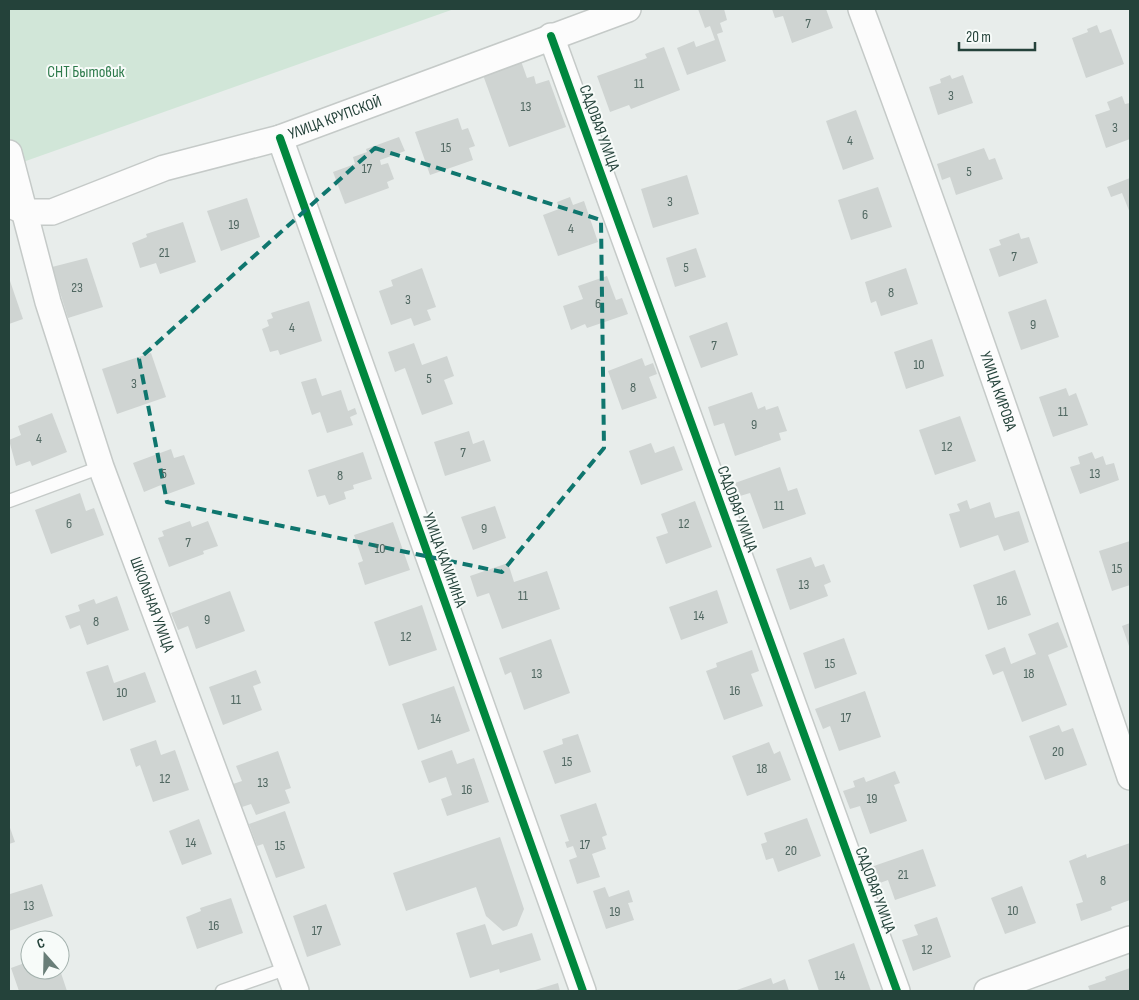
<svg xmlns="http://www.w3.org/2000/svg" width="1139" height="1000" font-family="'Sofia Sans Condensed',sans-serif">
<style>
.green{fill:#d1e6d8}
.building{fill:#cfd4d2}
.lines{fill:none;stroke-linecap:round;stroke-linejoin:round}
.service-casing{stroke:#c5cac8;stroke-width:15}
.minor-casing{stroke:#c5cac8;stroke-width:28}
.service{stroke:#fcfcfc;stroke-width:12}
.minor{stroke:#fcfcfc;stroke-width:25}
.cycleway-casing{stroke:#f7fbf9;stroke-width:11}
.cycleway{stroke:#00873e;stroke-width:8}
.marked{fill:none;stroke:#0f766e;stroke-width:4;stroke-dasharray:10 6;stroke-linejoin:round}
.labels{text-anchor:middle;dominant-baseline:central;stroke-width:4;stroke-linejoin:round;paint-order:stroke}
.number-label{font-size:14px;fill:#506761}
.park-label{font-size:16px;fill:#2d7a4b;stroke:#f7fbf9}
.street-label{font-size:16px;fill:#24423a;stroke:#f7fbf9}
</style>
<rect width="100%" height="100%" fill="#e8edeb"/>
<polygon class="green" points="9,9 454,9 9,167"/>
<g class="building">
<polygon points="698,9 724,9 727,20 720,23 723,32 717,34 726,61 687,75 677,48 694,41 696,47 715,40 710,26 705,28"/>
<polygon points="772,9 826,9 833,28 792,43 783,16 775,18"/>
<polygon points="1097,25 1100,33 1111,29 1124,64 1086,78 1072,38 1088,32 1087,29"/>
<polygon points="664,47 680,90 631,109 629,105 610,112 597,76 647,58 645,54"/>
<polygon points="521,61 527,78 534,76 536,84 549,80 566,127 509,147 483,75"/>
<polygon points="950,75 952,79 963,75 973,103 938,115 929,87 941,83 940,79"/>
<polygon points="1122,96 1125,104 1130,103 1130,139 1106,148 1095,115 1110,110 1107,102"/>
<polygon points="856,110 874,159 843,170 826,121"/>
<polygon points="458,118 462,130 468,128 475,146 469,148 473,160 430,175 415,132"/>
<polygon points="399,137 405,151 380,160 381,165 388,163 394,179 387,182 389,188 345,204 333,172 355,164 353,157 367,152 366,149"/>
<polygon points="984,148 989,160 995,158 1003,179 956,195 950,177 942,180 937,164"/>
<polygon points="687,175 699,214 653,228 641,189"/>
<polygon points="1130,178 1130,213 1122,193 1111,197 1107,187"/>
<polygon points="878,187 892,227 851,240 838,200"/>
<polygon points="570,197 573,205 584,201 598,242 558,256 543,215 559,209 557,202"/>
<polygon points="247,198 260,237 221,251 207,211"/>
<polygon points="183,222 196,262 160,274 156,263 140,268 132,243 147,237 146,234"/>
<polygon points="1019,233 1021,239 1029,237 1038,263 999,277 989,249 1001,245 999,240"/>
<polygon points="696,248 706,277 675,287 666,258"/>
<polygon points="87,258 103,307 68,318 52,267"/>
<polygon points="422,268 436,307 427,310 431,320 414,326 411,318 391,325 379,291 393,286 391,280"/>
<polygon points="906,268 918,304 881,316 876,301 871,303 865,282"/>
<polygon points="607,276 616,300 622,298 628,314 587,328 585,324 571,330 563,306 583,299 578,286"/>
<polygon points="9,278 23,319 9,324"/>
<polygon points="1046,299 1059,337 1021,350 1008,312"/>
<polygon points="309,301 322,341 280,355 278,350 270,352 262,329 269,326 267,320 273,318 271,313"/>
<polygon points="727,322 738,355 701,368 689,336"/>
<polygon points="932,339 944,376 906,389 894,352"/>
<polygon points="414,343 422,365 447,356 454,376 444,380 453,404 422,415 405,368 395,372 388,352"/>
<polygon points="151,353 166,397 117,414 102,369"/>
<polygon points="642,358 645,366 653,363 657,374 649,377 657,398 622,410 608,371"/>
<polygon points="316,378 322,396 341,390 348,411 355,408 357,414 350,417 353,425 327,433 320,412 312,415 301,382"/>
<polygon points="1066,388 1069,396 1076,393 1088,425 1053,437 1039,397"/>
<polygon points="752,392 758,409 765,406 766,410 778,406 787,431 779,433 781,440 735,456 724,423 714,426 708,407"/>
<polygon points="52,413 67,452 32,466 30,461 16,466 9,440 21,435 18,426"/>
<polygon points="960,416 976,461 935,475 919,430"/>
<polygon points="469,431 473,444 484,440 491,461 445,476 434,442"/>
<polygon points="651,443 655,453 674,446 683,470 641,485 629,451"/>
<polygon points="171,449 174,458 184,455 195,484 165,495 161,485 144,492 133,463"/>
<polygon points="363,452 372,479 353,485 354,489 344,492 346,499 329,505 325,495 317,497 308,470"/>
<polygon points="1092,452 1095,459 1103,456 1106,465 1114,463 1119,480 1080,494 1070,467 1080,464 1078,457"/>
<polygon points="780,467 788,491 797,488 806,514 763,529 750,493 740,496 735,483"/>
<polygon points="80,493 86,511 94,508 104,535 51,554 35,510"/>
<polygon points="967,500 970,509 990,502 995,518 1019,511 1029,542 1004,551 998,535 960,548 949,514 960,511 957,504"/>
<polygon points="695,501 712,547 666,564 656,537 668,533 661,514"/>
<polygon points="495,506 506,538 473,550 461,517"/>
<polygon points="190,521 192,527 208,521 218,546 203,551 204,554 169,567 158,538 164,536 162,531"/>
<polygon points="393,522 410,570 365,585 358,563 363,561 354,535"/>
<polygon points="1130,541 1130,585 1112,591 1099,551"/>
<polygon points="811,557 815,567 824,564 831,582 824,585 828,596 790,610 776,569"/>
<polygon points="508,563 514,582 547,571 560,609 502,629 489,593 477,597 470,576"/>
<polygon points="1015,570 1031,615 988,630 973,585"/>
<polygon points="717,590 728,623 681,640 669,607"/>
<polygon points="230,591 245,631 196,649 188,626 178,630 171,613"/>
<polygon points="117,596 129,630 87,645 80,625 70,629 65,616 80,611 78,605 94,599 96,604"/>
<polygon points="422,605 437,650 389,666 374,622"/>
<polygon points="1058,622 1068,647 1048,655 1067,705 1022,722 1003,671 993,675 985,655 1005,647 1011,664 1036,654 1028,634"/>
<polygon points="1130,623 1130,649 1122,626"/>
<polygon points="844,638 857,674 815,689 803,653"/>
<polygon points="551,639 570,693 524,710 511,672 505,675 499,658"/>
<polygon points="752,650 759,671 751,674 763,706 724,720 706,671 717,667 716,663"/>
<polygon points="108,665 114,683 145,672 156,702 103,721 86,672"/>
<polygon points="256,670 261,683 253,686 262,710 223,725 209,687"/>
<polygon points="454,686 470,731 418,750 402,704"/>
<polygon points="865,691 881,737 839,751 830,726 823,729 815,709"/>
<polygon points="1059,725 1062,732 1073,728 1087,765 1045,780 1029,736"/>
<polygon points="578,734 591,772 555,784 543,751 563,744 562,739"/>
<polygon points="156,740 161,755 175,750 189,790 153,802 140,765 136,767 130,749"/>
<polygon points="769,742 774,754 780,751 791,780 747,796 732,756"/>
<polygon points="452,750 457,764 474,758 489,802 447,816 441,799 452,795 446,777 429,783 421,761"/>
<polygon points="278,751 291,788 285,790 290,803 256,815 251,804 242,807 233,784 242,781 236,766"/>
<polygon points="895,771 900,783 894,785 907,821 870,834 860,806 850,809 843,791 855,787 853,781 864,777 866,782"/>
<polygon points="596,803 607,835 602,837 606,849 592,854 600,877 577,884 569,860 577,857 573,846 567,848 565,842 569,841 560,815"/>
<polygon points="285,811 305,868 276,878 263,844 257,846 249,824"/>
<polygon points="807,818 821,856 778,872 773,858 766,860 761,844 767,842 764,833"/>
<polygon points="199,819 212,854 182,865 169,831"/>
<polygon points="9,825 15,842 9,844"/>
<polygon points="500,837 524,909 517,926 503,931 486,916 476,887 406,911 393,873"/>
<polygon points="1130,843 1130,900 1111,907 1112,910 1081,921 1076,904 1083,902 1069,861 1086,854 1087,858"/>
<polygon points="923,849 936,886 895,900 888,880 877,884 871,867"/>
<polygon points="42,884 53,916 9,931 9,890 10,894"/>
<polygon points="1022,886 1036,923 1005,934 991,898"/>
<polygon points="605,887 609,897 629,890 633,902 628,903 634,920 606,929 593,891"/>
<polygon points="231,898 243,933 197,949 186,917 201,911 200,908"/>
<polygon points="326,904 341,945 307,957 293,916"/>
<polygon points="937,917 951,957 913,971 902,940 918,935 914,925"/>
<polygon points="485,924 492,945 532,933 541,960 500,973 499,969 470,978 456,933"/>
<polygon points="854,943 871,991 819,991 808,960"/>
<polygon points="30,961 30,970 60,970 67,991 19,991 11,968"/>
<polygon points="1130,968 1130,991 1090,991 1088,986 1106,980 1105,977"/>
<polygon points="771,978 773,984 785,979 789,991 734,991"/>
<polygon points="558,983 560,991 532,991"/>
</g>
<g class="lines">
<g class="service-casing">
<g id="service">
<polyline points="9,501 101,467"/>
<polyline points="222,991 288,968"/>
</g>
</g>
<g class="minor-casing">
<g id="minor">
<path id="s1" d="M861,9C956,263 1043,520 1130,777"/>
<polyline points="551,36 897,991"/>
<polyline points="280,138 583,991"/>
<path id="s2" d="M9,153L48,302L101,467L296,991"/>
<path id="s3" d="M12,206L26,212H52L164,168L280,138L628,9"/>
<polyline points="987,991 1130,939"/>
</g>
</g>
<use href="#service" class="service"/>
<use href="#minor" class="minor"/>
<g class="cycleway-casing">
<g id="cycleway">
<polyline points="551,36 897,991"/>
<polyline points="280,138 583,991"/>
</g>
</g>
<use href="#cycleway" class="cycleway"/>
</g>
<path class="marked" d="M375,148L601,220L604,448L502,572L167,502L139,359Z"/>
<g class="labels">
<g class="number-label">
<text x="808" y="23">7</text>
<text x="639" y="83">11</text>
<text x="951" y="95">3</text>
<text x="526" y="106">13</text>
<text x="1115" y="127">3</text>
<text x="850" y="140">4</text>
<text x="446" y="147">15</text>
<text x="367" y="168">17</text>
<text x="969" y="171">5</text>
<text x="670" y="201">3</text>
<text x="865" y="214">6</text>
<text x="234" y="224">19</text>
<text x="571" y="228">4</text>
<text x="164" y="252">21</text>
<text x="1014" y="256">7</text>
<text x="686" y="267">5</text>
<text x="77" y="287">23</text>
<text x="891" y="292">8</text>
<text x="408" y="299">3</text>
<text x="598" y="303">6</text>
<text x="1033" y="324">9</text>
<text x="292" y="327">4</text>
<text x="714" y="345">7</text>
<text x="919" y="364">10</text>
<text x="429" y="378">5</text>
<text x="134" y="383">3</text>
<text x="633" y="387">8</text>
<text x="1063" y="411">11</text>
<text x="754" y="424">9</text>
<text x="39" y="438">4</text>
<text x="947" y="446">12</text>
<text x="463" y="452">7</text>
<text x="164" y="473">5</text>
<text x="1095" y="473">13</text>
<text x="340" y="475">8</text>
<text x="779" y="505">11</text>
<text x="69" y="523">6</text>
<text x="684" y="523">12</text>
<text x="484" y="528">9</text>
<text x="188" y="542">7</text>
<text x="380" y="548">10</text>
<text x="1117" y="568">15</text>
<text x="804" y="584">13</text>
<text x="523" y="595">11</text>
<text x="1002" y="600">16</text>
<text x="699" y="615">14</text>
<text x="207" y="619">9</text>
<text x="96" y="621">8</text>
<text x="406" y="636">12</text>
<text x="830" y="663">15</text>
<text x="537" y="673">13</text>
<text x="1029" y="673">18</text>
<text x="735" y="690">16</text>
<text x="122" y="692">10</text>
<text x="236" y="699">11</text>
<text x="846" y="717">17</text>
<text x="436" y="718">14</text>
<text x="1058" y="751">20</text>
<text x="567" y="761">15</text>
<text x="762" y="768">18</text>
<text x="165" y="778">12</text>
<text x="263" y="782">13</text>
<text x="467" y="789">16</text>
<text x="872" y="798">19</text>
<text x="191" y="842">14</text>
<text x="585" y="844">17</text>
<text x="280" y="845">15</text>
<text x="791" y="850">20</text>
<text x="903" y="874">21</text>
<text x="1103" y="880">8</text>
<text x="29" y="905">13</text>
<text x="1013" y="910">10</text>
<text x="615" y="911">19</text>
<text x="214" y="925">16</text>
<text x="317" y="930">17</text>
<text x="927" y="949">12</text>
<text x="840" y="975">14</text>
</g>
<g class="park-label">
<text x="86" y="72">СНТ Бытовик</text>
</g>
<g class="street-label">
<text stroke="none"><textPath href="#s3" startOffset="340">УЛИЦА КРУПСКОЙ</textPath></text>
<text transform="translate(599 128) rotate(70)">САДОВАЯ УЛИЦА</text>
<text stroke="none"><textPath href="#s1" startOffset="406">УЛИЦА КИРОВА</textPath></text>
<text transform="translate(737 509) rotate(70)">САДОВАЯ УЛИЦА</text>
<text transform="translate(444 560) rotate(70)">УЛИЦА КАЛИНИНА</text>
<text stroke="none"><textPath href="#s2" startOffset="474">ШКОЛЬНАЯ УЛИЦА</textPath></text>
<text transform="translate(875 890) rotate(70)">САДОВАЯ УЛИЦА</text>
</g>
</g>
<rect width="1139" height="1000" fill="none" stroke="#24423a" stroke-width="20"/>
<g transform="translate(45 955) rotate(340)"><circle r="24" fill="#f7fbf9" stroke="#a3b1ad"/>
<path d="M0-4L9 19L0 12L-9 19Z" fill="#697e78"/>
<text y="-8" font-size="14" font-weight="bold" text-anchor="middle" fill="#24423a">С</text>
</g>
<path d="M959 42v8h76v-8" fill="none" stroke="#24423a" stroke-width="2.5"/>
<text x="966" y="42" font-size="15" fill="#24423a" stroke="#f7fbf9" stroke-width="4" paint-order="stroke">20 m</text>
</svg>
